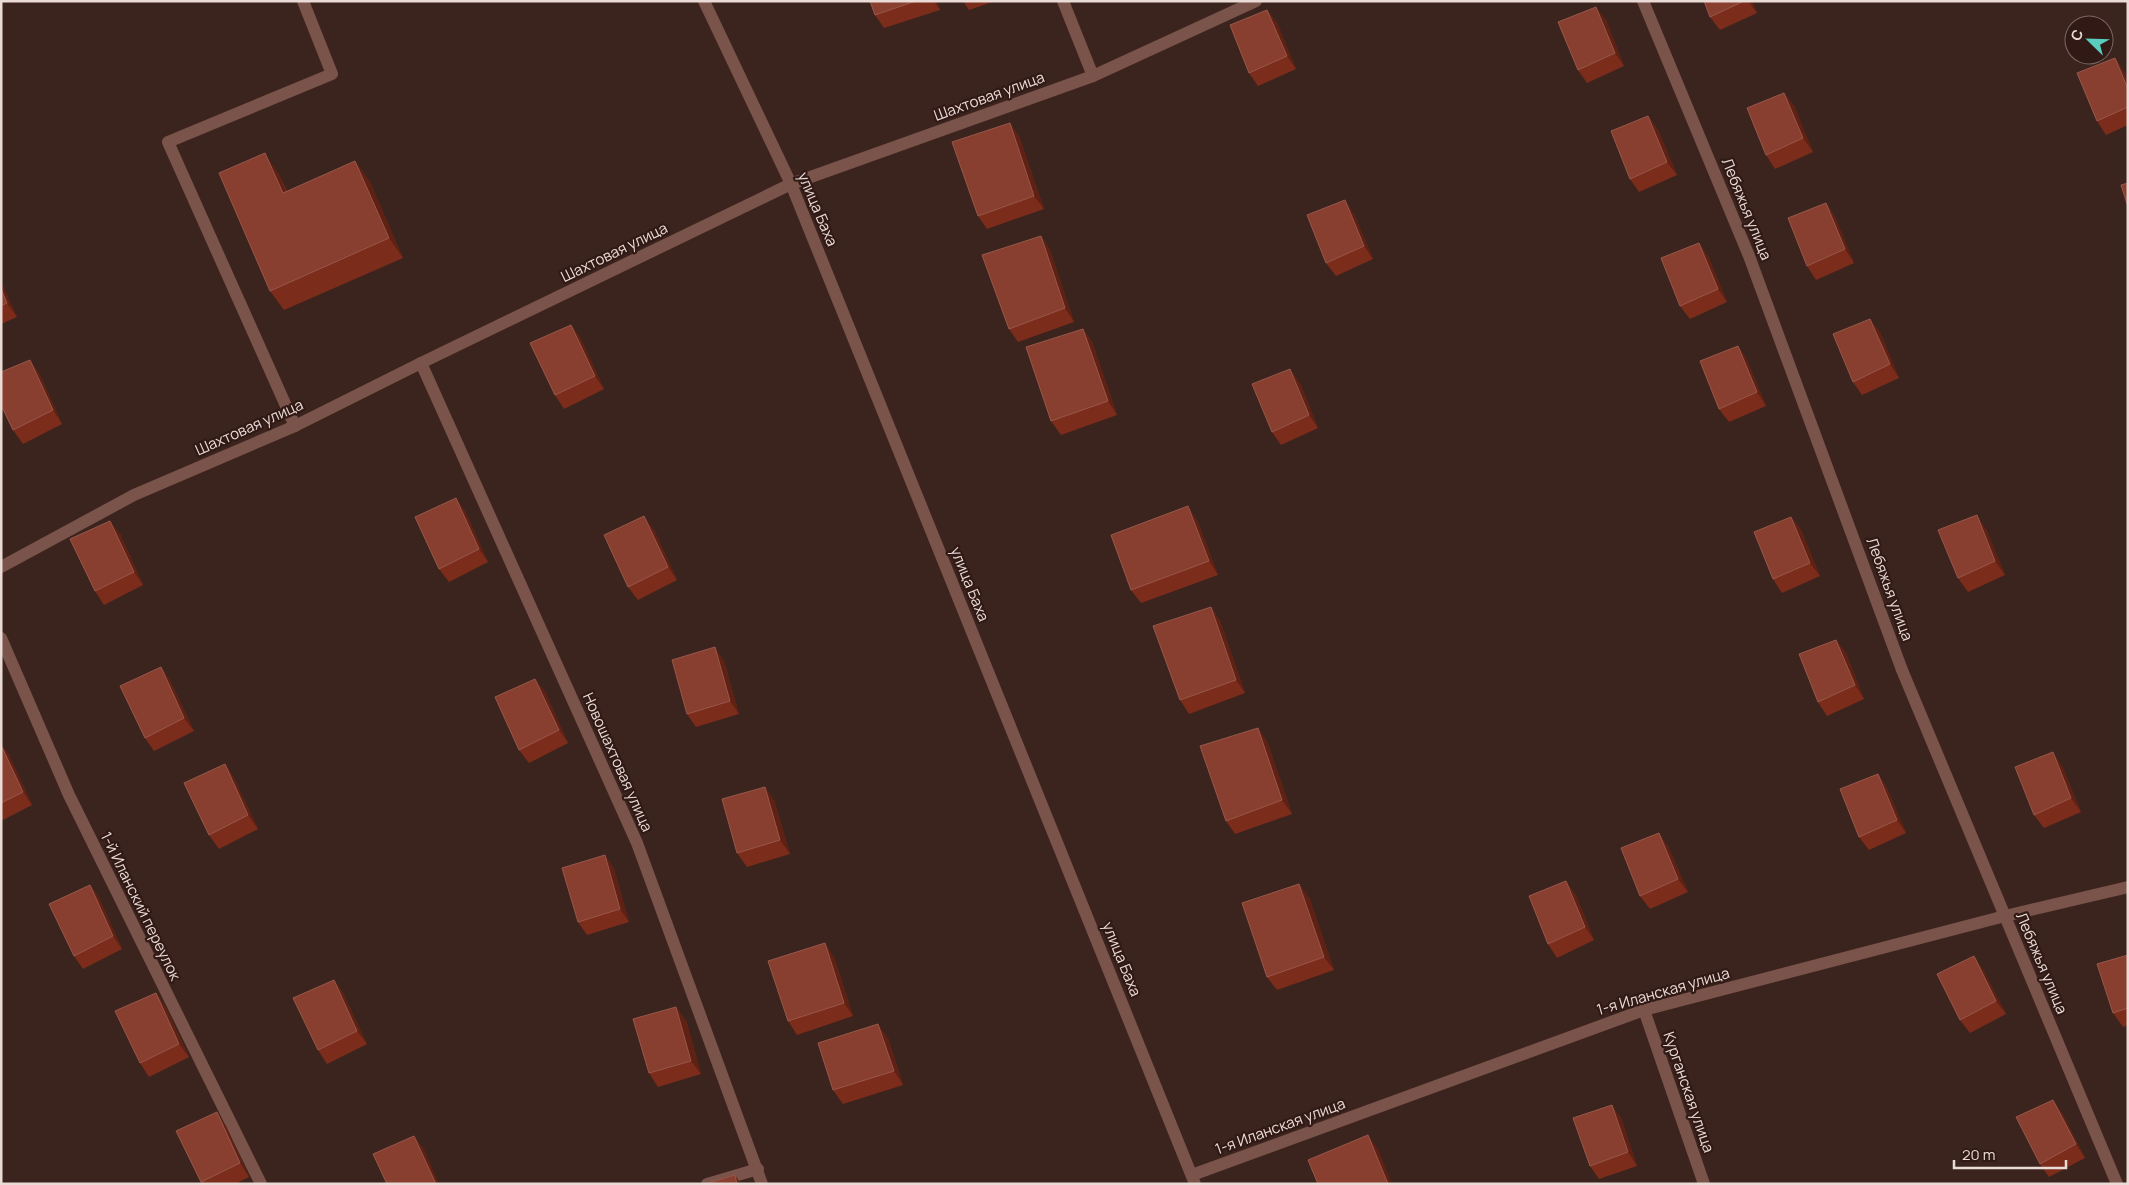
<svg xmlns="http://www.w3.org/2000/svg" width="2129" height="1185" font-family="Manrope,sans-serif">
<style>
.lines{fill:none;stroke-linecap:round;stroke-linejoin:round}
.service{stroke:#7a534a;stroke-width:12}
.minor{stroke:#7a534a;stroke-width:12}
.wall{fill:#7c2c1b}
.shaded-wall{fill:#5e2114}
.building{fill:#883f2f;stroke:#98574a}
.labels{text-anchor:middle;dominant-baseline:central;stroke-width:4.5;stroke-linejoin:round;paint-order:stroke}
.street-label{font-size:15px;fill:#ebdbd7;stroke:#311a15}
</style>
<rect width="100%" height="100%" fill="#3c241e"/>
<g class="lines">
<polyline class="service" points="295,426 168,142 332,74 303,1"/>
<g class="minor">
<polyline points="704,1 791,184 1195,1184"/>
<polyline points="1063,1 1093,76"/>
<polyline points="1643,1 1749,256 1902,670 2117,1184"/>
<polyline points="421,363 637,843 762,1184"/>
<polyline points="1,567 134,495 295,426 421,363 791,184 1093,76 1256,1"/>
<polyline points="1,638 69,795 261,1184"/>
<polyline points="1644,1010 1704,1184"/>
<polyline points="1192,1175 1644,1010 2005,916 2128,887"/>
<polyline points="707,1184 758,1169"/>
</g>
</g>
<g class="wall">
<polygon points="870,1 937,1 940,10 884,28 875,15"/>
<polygon points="963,1 995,1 969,10"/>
<polygon points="1704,1 1752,1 1757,13 1720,30 1710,17"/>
<polygon points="1267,10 1277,23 1296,69 1258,86 1249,73"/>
<polygon points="1606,20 1624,66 1587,83 1578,70"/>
<polygon points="2115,58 2124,72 2128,80 2128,125 2106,135 2097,121"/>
<polygon points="1784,93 1794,106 1813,152 1775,169 1766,155"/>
<polygon points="1648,116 1658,130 1677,175 1639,192 1630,179"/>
<polygon points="1019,136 1044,209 987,229 978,216"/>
<polygon points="278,173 287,191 369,180 403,258 284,310 270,291"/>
<polygon points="1826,203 1835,217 1854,263 1816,280 1807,266"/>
<polygon points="1354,214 1373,259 1336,276 1326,263"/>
<polygon points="1041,236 1050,250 1074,322 1018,342 1009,329"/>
<polygon points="1708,256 1727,302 1690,319 1680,306"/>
<polygon points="1,282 17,317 1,324"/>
<polygon points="571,325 581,339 604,389 564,409 555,395"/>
<polygon points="1083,329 1092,342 1117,415 1061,435 1051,421"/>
<polygon points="1880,332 1899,378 1862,395 1853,382"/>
<polygon points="1738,346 1747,360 1766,406 1729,422 1719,409"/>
<polygon points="39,373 62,424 23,444 13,430"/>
<polygon points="1300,383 1318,428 1281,445 1272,432"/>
<polygon points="465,511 488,562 449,582 439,569"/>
<polygon points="1791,517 1801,530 1820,576 1782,593 1773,579"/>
<polygon points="1197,520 1218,575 1141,603 1131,590"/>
<polygon points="1986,529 2005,575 1968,592 1958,578"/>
<polygon points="654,530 677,580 638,600 628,587"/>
<polygon points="120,534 143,585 104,605 95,591"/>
<polygon points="1211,607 1220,621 1245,693 1189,714 1180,700"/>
<polygon points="1836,640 1846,653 1864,699 1827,716 1818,702"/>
<polygon points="724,661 739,714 696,727 687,714"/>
<polygon points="161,667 170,681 194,731 154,751 145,738"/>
<polygon points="535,679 545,692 568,743 529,763 519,750"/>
<polygon points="1267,741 1292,814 1235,834 1226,821"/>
<polygon points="1,745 9,755 32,805 1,821"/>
<polygon points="225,764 234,778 258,829 219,849 209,835"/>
<polygon points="2062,766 2081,812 2044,828 2034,815"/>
<polygon points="1878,774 1887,788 1906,833 1869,850 1859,837"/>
<polygon points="774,800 790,854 747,867 737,853"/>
<polygon points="1668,846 1688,892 1650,909 1640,896"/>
<polygon points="605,855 614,869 629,922 587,935 578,922"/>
<polygon points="90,885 99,898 122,949 83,969 74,956"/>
<polygon points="1576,895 1594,940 1557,958 1548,944"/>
<polygon points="1309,897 1334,970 1277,990 1267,977"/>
<polygon points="2128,955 2128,1025 2123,1027 2113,1013"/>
<polygon points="1974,956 1983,970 2006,1014 1970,1033 1960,1020"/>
<polygon points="834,957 853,1016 797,1035 788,1021"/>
<polygon points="334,980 343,993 367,1044 327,1064 318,1050"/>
<polygon points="156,993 165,1006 189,1057 149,1077 140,1063"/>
<polygon points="686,1020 701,1074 658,1087 649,1073"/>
<polygon points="888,1038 903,1085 843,1104 833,1090"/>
<polygon points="2062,1113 2085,1158 2049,1177 2040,1164"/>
<polygon points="1621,1118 1637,1166 1599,1179 1590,1166"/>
<polygon points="226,1126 249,1177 235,1184 201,1184 201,1182"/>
</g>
<g class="shaded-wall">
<polygon points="934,1 937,1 940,10"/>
<polygon points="1748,1 1752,1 1757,13"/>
<polygon points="1596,7 1606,20 1624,66 1615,53"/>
<polygon points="1267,10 1277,23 1296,69 1287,56"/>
<polygon points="2115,58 2124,72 2128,80 2128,89"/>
<polygon points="1784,93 1794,106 1813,152 1803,138"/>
<polygon points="1648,116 1658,130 1677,175 1667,162"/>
<polygon points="1010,123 1019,136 1044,209 1034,196"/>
<polygon points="265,153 278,173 296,213 283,193"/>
<polygon points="355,161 369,180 403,258 389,238"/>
<polygon points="1345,200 1354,214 1373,259 1364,246"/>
<polygon points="1826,203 1835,217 1854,263 1845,249"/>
<polygon points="1041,236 1050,250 1074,322 1065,308"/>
<polygon points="1699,243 1708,256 1727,302 1718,289"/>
<polygon points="1,282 17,317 7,303 1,289"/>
<polygon points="1870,319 1880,332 1899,378 1890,364"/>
<polygon points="571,325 581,339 604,389 595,376"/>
<polygon points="1083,329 1092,342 1117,415 1108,401"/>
<polygon points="1738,346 1747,360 1766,406 1757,392"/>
<polygon points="30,360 39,373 62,424 53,410"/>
<polygon points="1290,369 1300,383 1318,428 1309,415"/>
<polygon points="456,498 465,511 488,562 479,549"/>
<polygon points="1188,506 1197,520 1218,575 1209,561"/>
<polygon points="1977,515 1986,529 2005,575 1995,561"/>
<polygon points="644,516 654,530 677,580 668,567"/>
<polygon points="1791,517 1801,530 1820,576 1810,563"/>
<polygon points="110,521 120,534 143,585 134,572"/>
<polygon points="1211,607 1220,621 1245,693 1236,680"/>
<polygon points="1836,640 1846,653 1864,699 1855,685"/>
<polygon points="715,647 724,661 739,714 730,701"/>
<polygon points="161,667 170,681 194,731 184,718"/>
<polygon points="535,679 545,692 568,743 559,730"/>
<polygon points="1258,728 1267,741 1292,814 1282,800"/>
<polygon points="1,744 9,755 32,805 23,792"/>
<polygon points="2053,752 2062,766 2081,812 2071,798"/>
<polygon points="225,764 234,778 258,829 248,815"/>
<polygon points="1878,774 1887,788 1906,833 1897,820"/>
<polygon points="765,787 774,800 790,854 780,840"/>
<polygon points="1659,833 1668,846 1688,892 1678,879"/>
<polygon points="605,855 614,869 629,922 620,909"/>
<polygon points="1566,881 1576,895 1594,940 1585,927"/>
<polygon points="1299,884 1309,897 1334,970 1324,957"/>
<polygon points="90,885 99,898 122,949 113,936"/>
<polygon points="825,943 834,957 853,1016 844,1003"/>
<polygon points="1974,956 1983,970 2006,1014 1996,1001"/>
<polygon points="334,980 343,993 367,1044 357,1031"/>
<polygon points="156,993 165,1006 189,1057 179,1044"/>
<polygon points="676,1007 686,1020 701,1074 691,1061"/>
<polygon points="878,1024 888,1038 903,1085 894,1071"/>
<polygon points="2053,1100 2062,1113 2085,1158 2076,1144"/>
<polygon points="1612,1105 1621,1118 1637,1166 1628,1152"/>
<polygon points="217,1112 226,1126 249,1177 240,1163"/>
<polygon points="1368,1135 1378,1149 1392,1184 1388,1184"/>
<polygon points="414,1136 424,1149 439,1184 436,1184"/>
<polygon points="735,1175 741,1184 737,1184"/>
</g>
<g class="building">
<polygon points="870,1 916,1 875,15"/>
<polygon points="1704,1 1744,1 1710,17"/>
<polygon points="1596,7 1615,53 1578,70 1558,22"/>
<polygon points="1267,10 1287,56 1249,73 1230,25"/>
<polygon points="2115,58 2128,89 2128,107 2097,121 2077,73"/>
<polygon points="1784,93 1803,138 1766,155 1747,108"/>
<polygon points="1648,116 1667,162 1630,179 1611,131"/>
<polygon points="1010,123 1034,196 978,216 952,142"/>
<polygon points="265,153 283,193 355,161 389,238 270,291 219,173"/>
<polygon points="2128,183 2128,207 2121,185"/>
<polygon points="1345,200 1364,246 1326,263 1307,215"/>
<polygon points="1826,203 1845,249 1807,266 1788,218"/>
<polygon points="1041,236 1065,308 1009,329 982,255"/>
<polygon points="1699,243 1718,289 1680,306 1661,258"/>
<polygon points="1,289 7,303 1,306"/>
<polygon points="1870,319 1890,364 1853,382 1833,334"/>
<polygon points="571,325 595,376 555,395 530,343"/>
<polygon points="1083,329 1108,401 1051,421 1026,347"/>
<polygon points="1738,346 1757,392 1719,409 1700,361"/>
<polygon points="30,360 53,410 13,430 1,405 1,372"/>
<polygon points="1290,369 1309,415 1272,432 1252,384"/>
<polygon points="456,498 479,549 439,569 415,517"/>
<polygon points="1188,506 1209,561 1131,590 1111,535"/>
<polygon points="1977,515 1995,561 1958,578 1938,530"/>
<polygon points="644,516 668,567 628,587 604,535"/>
<polygon points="1791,517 1810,563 1773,579 1754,532"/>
<polygon points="110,521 134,572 95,591 70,539"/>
<polygon points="1211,607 1236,680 1180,700 1153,626"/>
<polygon points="1836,640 1855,685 1818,702 1799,654"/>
<polygon points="715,647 730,701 687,714 672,660"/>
<polygon points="161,667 184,718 145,738 120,686"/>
<polygon points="535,679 559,730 519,750 495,697"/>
<polygon points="1258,728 1282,800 1226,821 1200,746"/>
<polygon points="1,745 23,792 1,803"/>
<polygon points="2053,752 2071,798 2034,815 2015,767"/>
<polygon points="225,764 248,815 209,835 184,783"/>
<polygon points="1878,774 1897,820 1859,837 1840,789"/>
<polygon points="765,787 780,840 737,853 722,799"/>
<polygon points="1659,833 1678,879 1640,896 1621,848"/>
<polygon points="605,855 620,909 578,922 562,868"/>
<polygon points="1566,881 1585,927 1548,944 1529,896"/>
<polygon points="1299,884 1324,957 1267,977 1242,903"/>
<polygon points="90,885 113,936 74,956 49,904"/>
<polygon points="825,943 844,1003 788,1021 768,961"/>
<polygon points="2128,955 2128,1008 2113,1013 2097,964"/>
<polygon points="1974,956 1996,1001 1960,1020 1937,974"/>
<polygon points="334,980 357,1031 318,1050 293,998"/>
<polygon points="156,993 179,1044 140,1063 115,1011"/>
<polygon points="676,1007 691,1061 649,1073 633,1019"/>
<polygon points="878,1024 894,1071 833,1090 818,1043"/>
<polygon points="2053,1100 2076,1144 2040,1164 2016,1117"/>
<polygon points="1612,1105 1628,1152 1590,1166 1573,1118"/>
<polygon points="217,1112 240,1163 201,1182 176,1131"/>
<polygon points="1368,1135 1388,1184 1318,1184 1308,1160"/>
<polygon points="414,1136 436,1184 387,1184 373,1154"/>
<polygon points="735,1175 737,1184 705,1184"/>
</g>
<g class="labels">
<g class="street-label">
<text transform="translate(989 96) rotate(-20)">Шахтовая улица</text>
<text transform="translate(818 209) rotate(67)">улица Баха</text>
<text transform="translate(1747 209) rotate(68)">Лебяжья улица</text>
<text transform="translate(614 252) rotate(-26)">Шахтовая улица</text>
<text transform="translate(249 427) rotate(-24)">Шахтовая улица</text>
<text transform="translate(970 584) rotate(68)">улица Баха</text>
<text transform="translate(1890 589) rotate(70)">Лебяжья улица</text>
<text transform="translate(618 762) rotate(66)">Новошахтовая улица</text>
<text transform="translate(141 906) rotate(64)">1-й Иланский переулок</text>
<text transform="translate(1122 959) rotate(68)">улица Баха</text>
<text transform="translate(2042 963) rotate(67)">Лебяжья улица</text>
<text transform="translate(1663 991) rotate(-16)">1-я Иланская улица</text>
<text transform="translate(1689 1092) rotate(71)">Курганская улица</text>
<text transform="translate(1280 1126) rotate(-20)">1-я Иланская улица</text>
</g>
</g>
<rect width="2129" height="1185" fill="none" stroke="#ebdbd7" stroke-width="5"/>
<g transform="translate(2089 40) rotate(293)"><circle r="24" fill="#311a15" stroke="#7b6763"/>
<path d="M0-4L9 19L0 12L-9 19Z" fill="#59cebf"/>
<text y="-8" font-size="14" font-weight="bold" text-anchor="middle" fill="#ebdbd7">С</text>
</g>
<path d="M1954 1160v8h112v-8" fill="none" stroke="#ebdbd7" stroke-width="2.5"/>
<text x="1962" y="1160" font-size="15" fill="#ebdbd7" stroke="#311a15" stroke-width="4" paint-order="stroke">20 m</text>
</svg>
